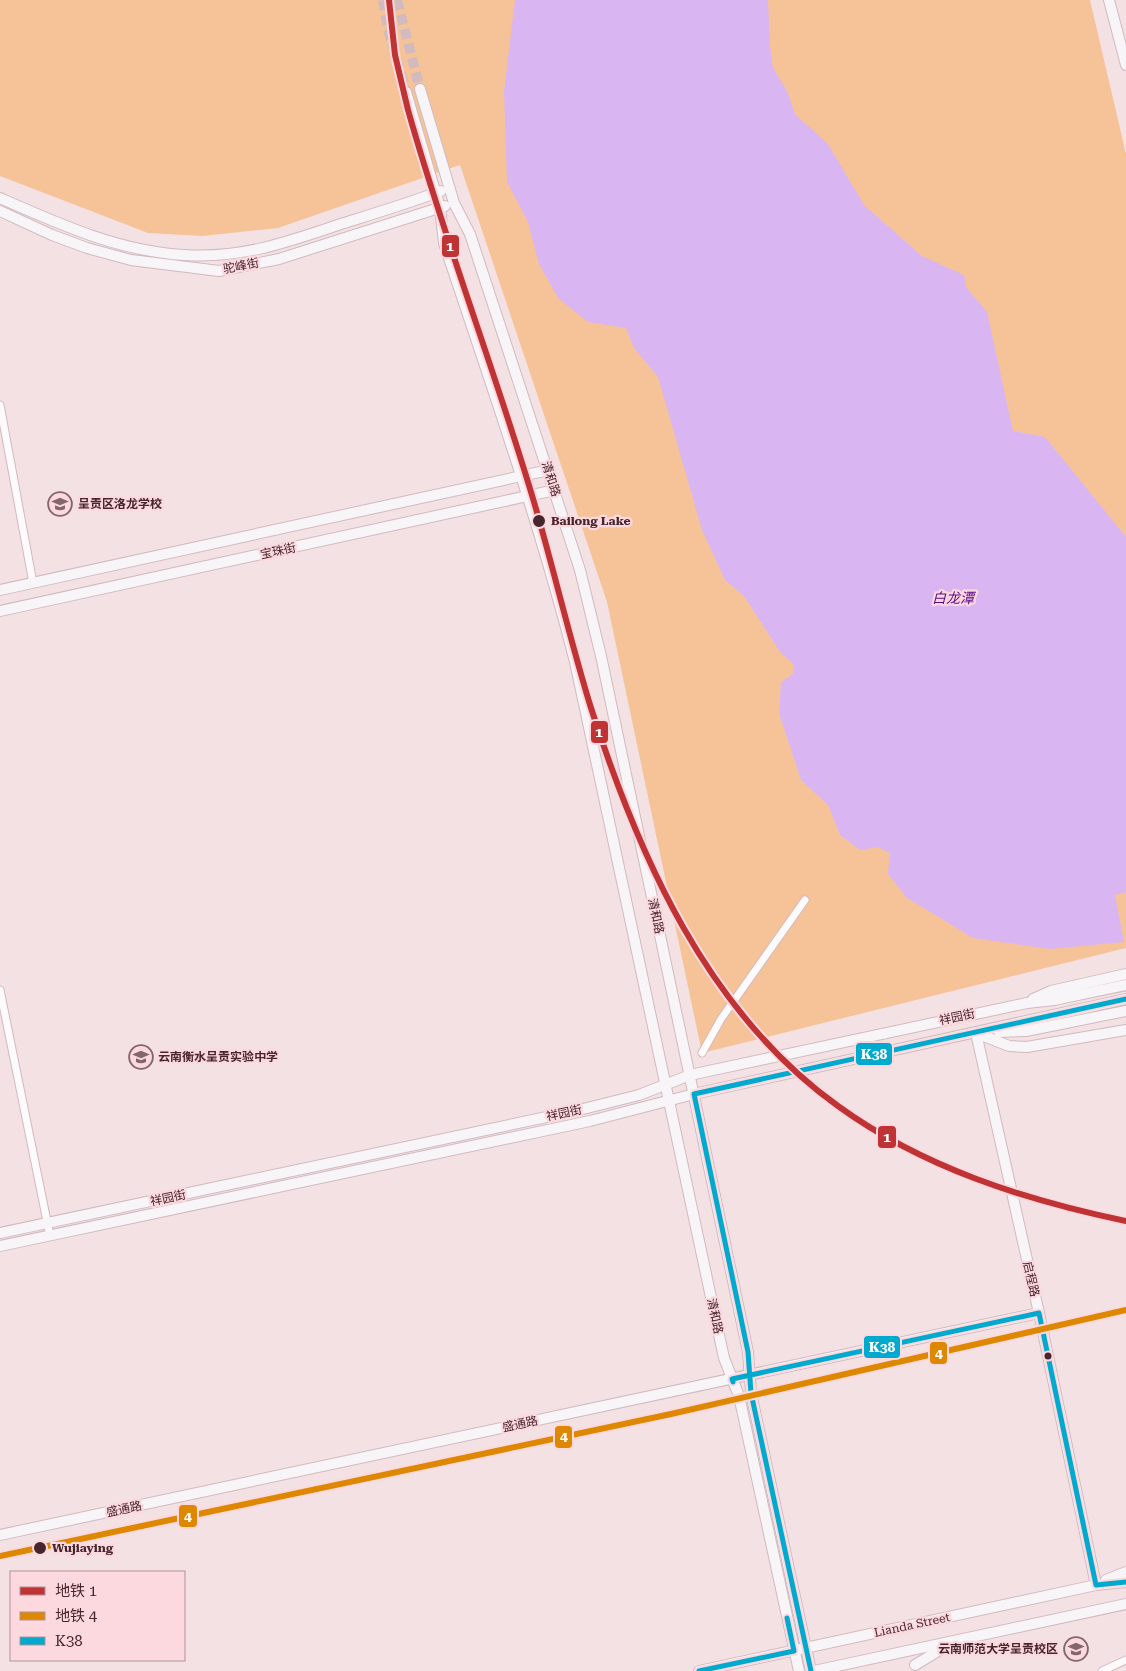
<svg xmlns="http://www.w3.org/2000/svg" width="1126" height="1671" font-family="'Roboto Serif','Noto Sans SC',serif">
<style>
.green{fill:#f6c398}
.water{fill:#d9b6f2}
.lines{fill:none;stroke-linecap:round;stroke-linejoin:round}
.secondary-tunnel{stroke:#d1bbbf;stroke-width:10;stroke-dasharray:10 5;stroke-linecap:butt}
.street-casing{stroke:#d1babf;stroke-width:9}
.secondary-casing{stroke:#d1babf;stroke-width:12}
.street{stroke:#fdfafb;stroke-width:7}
.secondary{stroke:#f7f5f7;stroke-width:10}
.bus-1-casing{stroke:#fcd9df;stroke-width:9}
.bus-1{stroke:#00a9ce;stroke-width:5}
.metro-1-casing{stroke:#fcd9df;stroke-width:10}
.metro-2-casing{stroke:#fcd9df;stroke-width:10}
.metro-1{stroke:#bf3334;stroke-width:6}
.metro-2{stroke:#d80;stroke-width:6}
.stop-dot{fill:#46252d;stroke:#fcd9df;stroke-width:2}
.labels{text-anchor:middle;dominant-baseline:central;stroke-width:4.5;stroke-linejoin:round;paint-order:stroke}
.street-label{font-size:12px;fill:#46252d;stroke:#fcd9df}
.poi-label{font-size:12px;font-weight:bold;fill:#46252d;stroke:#fcd9df;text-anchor:start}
.stop-label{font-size:12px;font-weight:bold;fill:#46252d;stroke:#fcd9df;text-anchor:start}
.water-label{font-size:14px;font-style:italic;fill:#59088a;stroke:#fcd9df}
.line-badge{stroke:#fcd9df;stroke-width:2}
.badge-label{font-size:14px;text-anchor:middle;font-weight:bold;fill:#fff}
</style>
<rect width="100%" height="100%" fill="#f4e1e4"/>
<polygon class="green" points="0,0 1090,0 1126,154 1126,948 702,1053 607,602 460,165 278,228 203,236 148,233 0,176"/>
<polygon class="water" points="515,0 768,0 770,46 773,68 787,91 795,114 828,144 864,205 922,256 964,275 966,287 987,312 1013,431 1045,437 1126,537 1126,892 1115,895 1124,942 1050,949 973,938 907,898 888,874 890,853 878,847 860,850 840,835 828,805 801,780 779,713 781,682 793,674 794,665 780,652 744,596 725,580 702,530 658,377 634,348 626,328 588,322 558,298 539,264 528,222 507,182 504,91"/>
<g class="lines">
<g class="secondary-tunnel">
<polyline points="383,0 388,29 406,92"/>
<polyline points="397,0 420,89"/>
</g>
<g class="street-casing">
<g id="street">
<polyline points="0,405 33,583"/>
<polyline points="0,990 50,1236"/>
<polyline points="702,1053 721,1019 805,900"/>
<polyline points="1102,1671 1126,1660"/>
</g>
</g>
<g class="secondary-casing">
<g id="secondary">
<polyline points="1109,0 1126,65"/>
<polyline points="420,89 454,203 470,234 580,570 601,656 748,1352 751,1393 811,1671"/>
<path d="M406,92L440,208L444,243C490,382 539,520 575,662L724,1358L739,1396L799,1671"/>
<path d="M0,198C59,224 118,251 184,255C243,259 290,241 344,223C376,213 409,203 441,191"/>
<polyline points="0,211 52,235 87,248 131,260 219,271 279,259 445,206"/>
<polyline points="0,590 549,470"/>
<polyline points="0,611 555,490"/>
<polyline points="1033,999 1051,991 1126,974"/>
<polyline points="999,1032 1026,1031 1126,1011"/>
<polyline points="976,1033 1039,1313 1096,1585"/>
<polyline points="976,1033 1009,1046 1027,1047 1126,1030"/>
<polyline points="0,1233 575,1111 639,1095 690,1075 1027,1003 1054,1000 1126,985"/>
<polyline points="0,1246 590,1121 694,1094 1126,999"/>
<polyline points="0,1535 1039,1313"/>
<polyline points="1106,1580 1126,1572"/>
<polyline points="915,1665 948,1645"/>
<polyline points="699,1671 1096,1585 1126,1582"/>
<polyline points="814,1671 1126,1604"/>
</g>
</g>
<use href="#street" class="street"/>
<use href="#secondary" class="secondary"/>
<g class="bus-1-casing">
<g id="bus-1">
<polyline points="733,1382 732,1379 1039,1313 1096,1585 1126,1582"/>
<polyline points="699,1671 794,1651 787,1618"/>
<polyline points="811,1671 751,1393 748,1352 694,1094 1126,999"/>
</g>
</g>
<use href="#bus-1" class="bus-1"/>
<g class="metro-1-casing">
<path id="metro-1" d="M389,0L395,55L408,110C445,242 495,370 534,502C554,570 570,640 591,708C639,857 707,1012 838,1106C922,1167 1024,1200 1126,1221"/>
</g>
<g class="metro-2-casing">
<polyline id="metro-2" points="0,1556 671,1414 1126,1310"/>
</g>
<use href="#metro-1" class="metro-1"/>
<use href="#metro-2" class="metro-2"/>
</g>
<defs>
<g id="school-ring" transform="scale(1.25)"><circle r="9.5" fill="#fcd9df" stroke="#83676d" stroke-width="1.5"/><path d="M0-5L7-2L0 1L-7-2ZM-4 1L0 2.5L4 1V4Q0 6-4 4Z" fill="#83676d"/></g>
<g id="university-ring" transform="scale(1.25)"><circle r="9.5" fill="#fcd9df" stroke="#83676d" stroke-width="1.5"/><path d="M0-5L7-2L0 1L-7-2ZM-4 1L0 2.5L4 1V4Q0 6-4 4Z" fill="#83676d"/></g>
</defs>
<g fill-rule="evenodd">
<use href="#school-ring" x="60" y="504"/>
<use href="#school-ring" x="141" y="1057"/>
<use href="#university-ring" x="1076" y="1649"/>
</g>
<g class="stop-dot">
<circle cx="539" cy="521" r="7"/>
<circle cx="1048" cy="1356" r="4.5"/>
<circle cx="40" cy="1548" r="7"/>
</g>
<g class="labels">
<g class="street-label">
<text transform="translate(241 266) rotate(-11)">驼峰街</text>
<text transform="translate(551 479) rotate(72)">清和路</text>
<text transform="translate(278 551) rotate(-12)">宝珠街</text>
<text transform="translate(656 916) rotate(78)">清和路</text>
<text transform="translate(957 1017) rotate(-12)">祥园街</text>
<text transform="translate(564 1113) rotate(-12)">祥园街</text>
<text transform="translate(168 1198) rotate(-12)">祥园街</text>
<text transform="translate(1031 1279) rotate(77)">启程路</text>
<text transform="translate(715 1316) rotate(78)">清和路</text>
<text transform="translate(520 1424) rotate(-12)">盛通路</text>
<text transform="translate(124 1509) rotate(-12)">盛通路</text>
<text transform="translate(912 1625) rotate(-12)">Lianda Street</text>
</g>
<g class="poi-label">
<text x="78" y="504">呈贡区洛龙学校</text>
<text x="158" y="1057">云南衡水呈贡实验中学</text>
<text x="1058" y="1649" text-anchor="end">云南师范大学呈贡校区</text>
</g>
<g class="stop-label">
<text x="551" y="521">Bailong Lake</text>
<text x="52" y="1548">Wujiaying</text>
</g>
<g class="water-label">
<text x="953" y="598">白龙潭</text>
</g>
</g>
<g class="line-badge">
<rect x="441" y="234" width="19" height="24" rx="5" fill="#bf3334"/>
<rect x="590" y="720" width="19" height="24" rx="5" fill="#bf3334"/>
<rect x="855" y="1042" width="38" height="24" rx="5" fill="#00a9ce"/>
<rect x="877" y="1125" width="20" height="24" rx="5" fill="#bf3334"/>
<rect x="863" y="1335" width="38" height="24" rx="5" fill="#00a9ce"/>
<rect x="929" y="1341" width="19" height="24" rx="5" fill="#d80"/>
<rect x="554" y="1425" width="19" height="24" rx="5" fill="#d80"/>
<rect x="178" y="1504" width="20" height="24" rx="5" fill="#d80"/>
</g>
<g class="badge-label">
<text x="450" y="251">1</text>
<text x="599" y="737">1</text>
<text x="874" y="1059">K38</text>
<text x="887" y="1142">1</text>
<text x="882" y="1352">K38</text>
<text x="939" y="1358">4</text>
<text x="564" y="1441">4</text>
<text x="188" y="1521">4</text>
</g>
<rect x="10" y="1571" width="175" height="90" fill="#fcd9df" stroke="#b39198"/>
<rect x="20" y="1587" width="25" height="8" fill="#bf3334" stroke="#b39198"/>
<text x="55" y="1596" font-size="15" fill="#46252d">地铁 1</text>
<rect x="20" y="1612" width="25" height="8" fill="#dd8800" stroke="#b39198"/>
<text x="55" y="1621" font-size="15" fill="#46252d">地铁 4</text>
<rect x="20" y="1637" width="25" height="8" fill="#00a9ce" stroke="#b39198"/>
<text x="55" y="1646" font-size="15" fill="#46252d">K38</text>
</svg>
